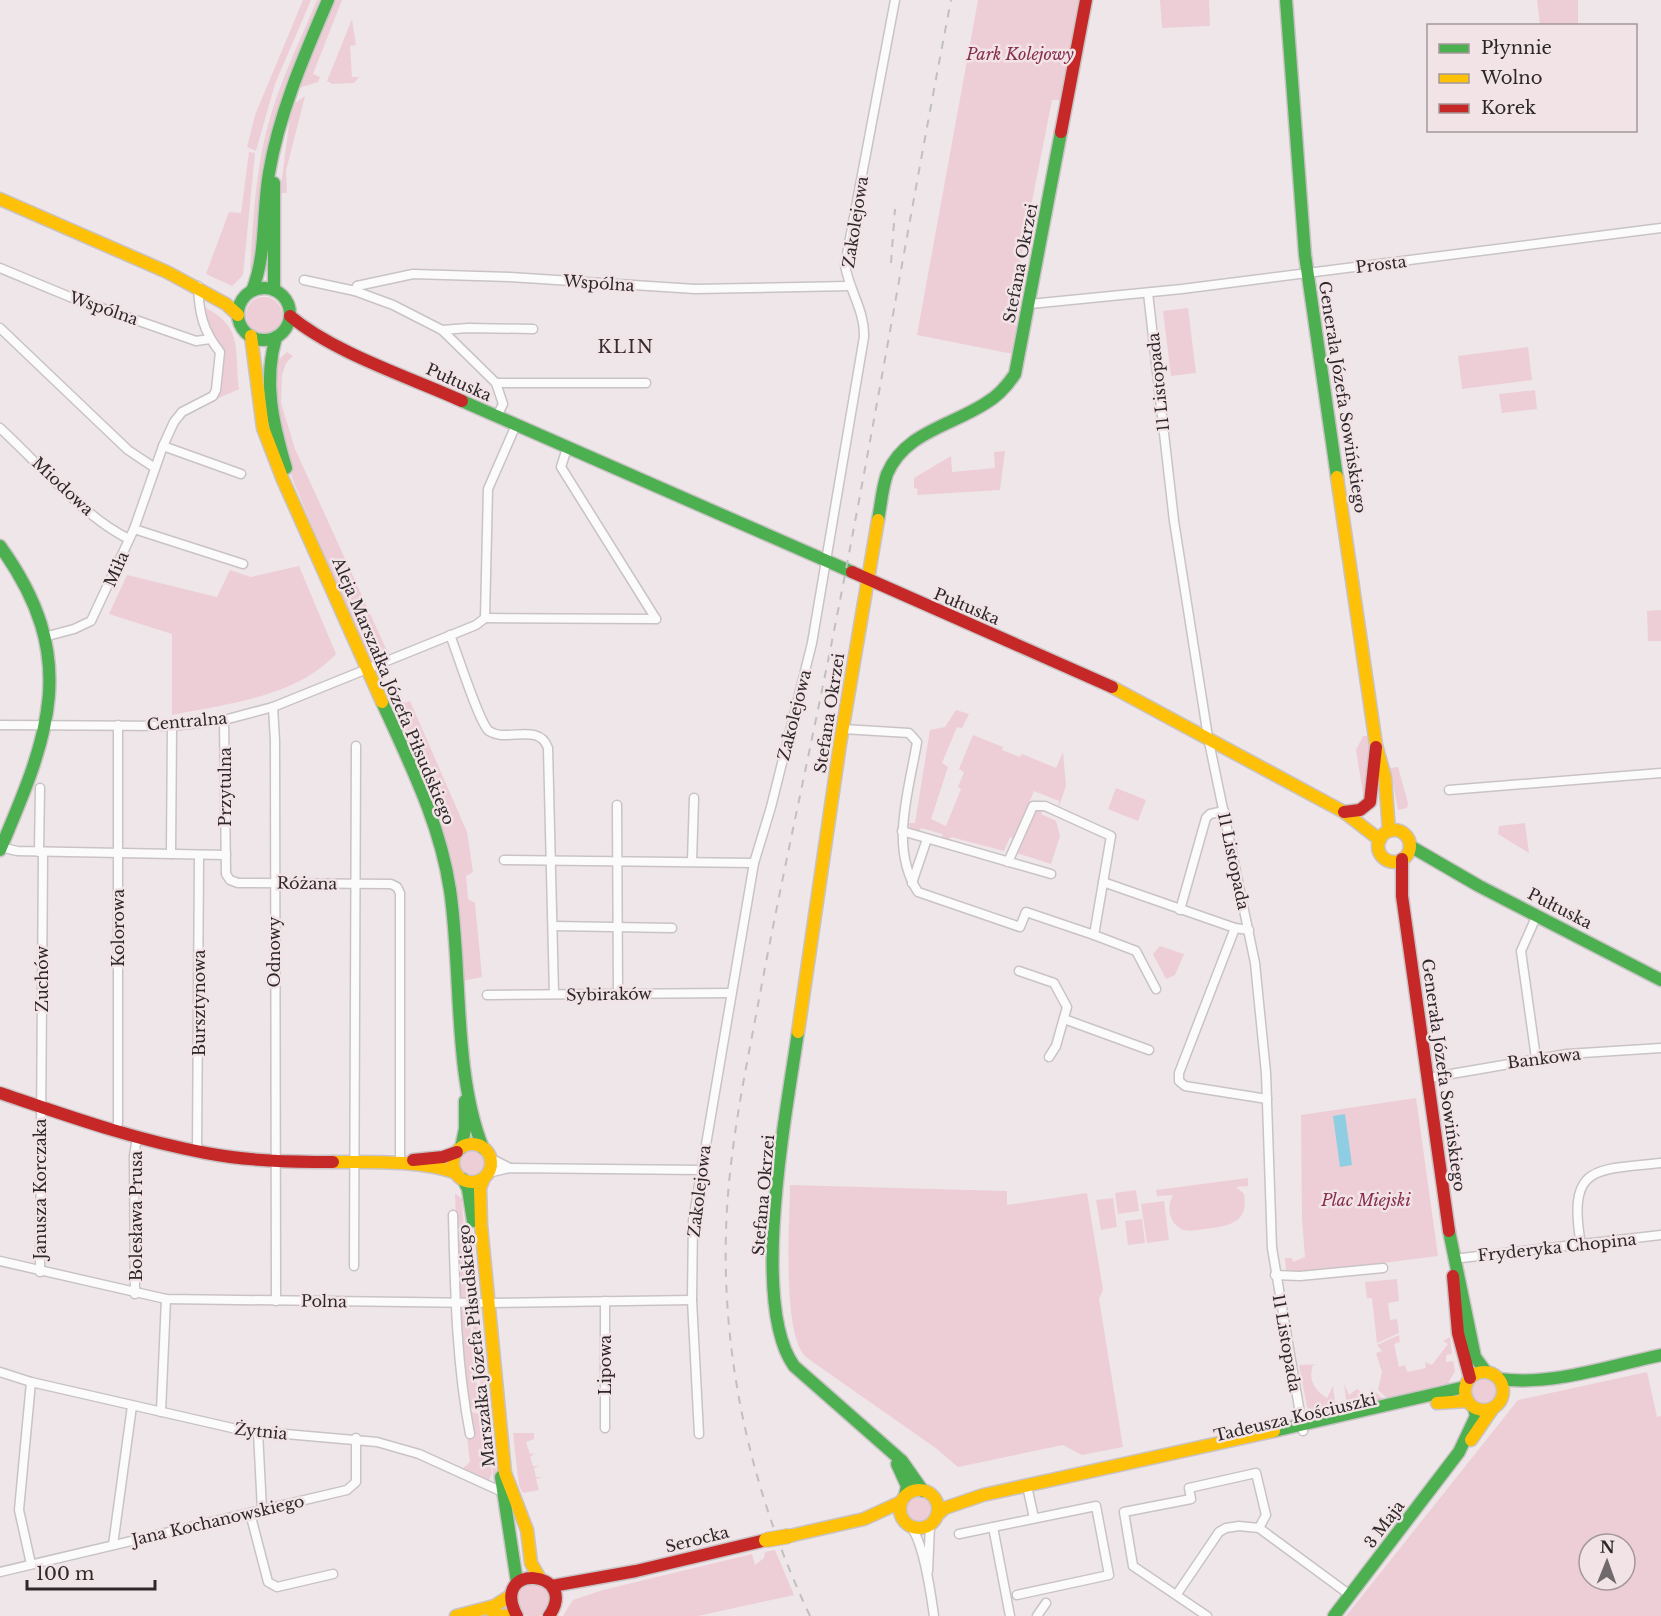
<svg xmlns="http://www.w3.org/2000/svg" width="1661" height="1616" font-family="'Libre Baskerville',serif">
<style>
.green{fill:#eeced6;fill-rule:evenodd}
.water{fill:#8fcde2}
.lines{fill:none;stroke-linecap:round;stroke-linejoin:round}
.street-casing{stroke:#c9c3c5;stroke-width:11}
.fast-casing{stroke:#c9c3c5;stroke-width:15}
.slow-casing{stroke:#c9c3c5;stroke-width:15}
.jam-casing{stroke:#c9c3c5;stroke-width:15}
.street{stroke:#fcfbfc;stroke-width:8}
.fast{stroke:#4caf50;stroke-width:12}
.slow{stroke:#ffc107;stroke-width:12}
.jam{stroke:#c62828;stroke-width:12}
.rail{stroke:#c1bfbf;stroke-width:2;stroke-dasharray:8 8;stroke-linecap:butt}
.slow-bridge-casing{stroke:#c9c3c5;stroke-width:16;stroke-linecap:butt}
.slow-bridge{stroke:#ffc107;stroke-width:14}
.labels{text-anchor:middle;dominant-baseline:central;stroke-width:5;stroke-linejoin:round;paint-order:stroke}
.park-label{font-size:16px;font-style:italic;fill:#872d4e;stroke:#f1e3e6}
.street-label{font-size:16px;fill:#2e282a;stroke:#f1e3e6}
.neighbourhood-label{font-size:18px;letter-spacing:1.5px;fill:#372c2f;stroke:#f1e3e6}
</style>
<rect width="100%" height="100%" fill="#eee6e8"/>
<g class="green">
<polygon points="303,0 311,0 275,84 256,151 247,147 255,115"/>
<path d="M317,0H319C303,49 278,96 268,147C261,187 260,229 255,270L250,269C253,224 255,177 266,133C277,87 299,43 317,0Z"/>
<polygon points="335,0 342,0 313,74 320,77 318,82 299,88"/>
<polygon points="978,0 1082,0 1064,100 1052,100 1009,318 1017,326 1013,354 917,335"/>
<polygon points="1160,0 1209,0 1210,26 1162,28"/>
<polygon points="1537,0 1578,0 1578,25 1540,25"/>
<polygon points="352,19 356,45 350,46 352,77 359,77 354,83 332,84 327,81"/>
<polygon points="305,96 286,171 287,193 280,193 290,117 295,103"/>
<polygon points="249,152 255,153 243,275 232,286 206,274 229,212 241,213"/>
<circle cx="264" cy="315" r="18"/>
<path d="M201,306C245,325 234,351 239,389L212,401L219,394L223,355L209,333Z"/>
<polygon points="1188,308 1196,373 1171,376 1163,311"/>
<polygon points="1528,347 1532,380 1462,389 1458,356"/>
<polygon points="287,352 293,356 286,363 282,375 281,403 295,449 388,653 368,663 292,478 272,381 275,363"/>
<polygon points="1535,390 1537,409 1502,413 1499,394"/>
<polygon points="1005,451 1000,490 917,495 918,489 914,488 914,478 951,456 952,472 995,468 994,452"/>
<path d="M299,566L336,654C296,697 227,704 172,715V634L109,614L127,575L217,597L230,570L251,577Z"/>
<polygon points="1661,610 1661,641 1648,641 1647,611"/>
<polygon points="390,678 404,703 410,701 467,832 473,872 466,876 468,899 475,903 482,977 463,981 450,857 384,692"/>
<polygon points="956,710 969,714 962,728 957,727 942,763 948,767 931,819 946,826 961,789 958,787 964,772 959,769 973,735 1003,747 1002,750 1020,757 1022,754 1056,768 1063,752 1066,786 1058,809 1059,801 1034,791 1014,839 1010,837 1004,851 951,837 949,843 943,840 942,834 921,828 919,833 912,830 907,823 915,823 930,730 945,727"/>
<polygon points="1363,736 1369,736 1368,792 1364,800 1356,750"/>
<polygon points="1398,767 1408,803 1407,808 1398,810 1390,768"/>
<polygon points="1116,788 1146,800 1138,821 1108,809"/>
<polygon points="1043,809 1041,814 1056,821 1060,836 1051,864 1014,852 1032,810"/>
<polygon points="1525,823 1525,824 1529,853 1498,834 1499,826"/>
<polygon points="1160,946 1184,954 1175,975 1166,979 1153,954"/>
<polygon points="1416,1098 1438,1256 1320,1271 1286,1272 1285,1258 1292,1258 1293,1262 1305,1257 1302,1219 1301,1115"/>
<circle cx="472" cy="1163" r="12"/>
<path d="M1248,1178V1186L1236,1187L1244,1194C1248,1220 1234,1225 1212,1228C1202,1229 1193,1232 1183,1230C1169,1223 1166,1208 1173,1195L1157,1196L1156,1190Z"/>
<path d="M790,1185L1007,1191V1205L1087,1193L1103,1290L1099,1299L1123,1447L1082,1455L1063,1445L958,1467L937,1449L807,1358C781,1337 790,1221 790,1185Z"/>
<polygon points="1136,1190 1139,1211 1118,1214 1115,1193"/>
<polygon points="455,1193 462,1199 468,1299 463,1300 459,1296"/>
<polygon points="1113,1198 1117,1227 1101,1230 1096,1200"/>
<polygon points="467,1201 474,1245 475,1292 470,1299 464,1203"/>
<polygon points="1164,1201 1169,1240 1147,1243 1141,1204"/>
<polygon points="1142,1219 1145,1243 1128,1245 1125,1221"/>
<polygon points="1397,1279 1399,1301 1388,1303 1390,1320 1397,1319 1399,1333 1377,1343 1372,1298 1367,1298 1365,1282"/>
<polygon points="468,1306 480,1412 468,1406 460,1311"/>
<polygon points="470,1306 477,1313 480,1353 486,1370 497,1473 494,1482"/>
<polygon points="1399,1335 1400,1342 1394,1344 1399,1367 1405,1365 1407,1372 1426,1368 1425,1362 1432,1365 1448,1344 1443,1341 1450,1337 1452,1354 1446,1355 1446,1362 1453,1361 1455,1371 1446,1387 1388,1399 1378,1390 1382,1372 1376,1353 1382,1351 1377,1345"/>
<path d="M1318,1364L1313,1365C1308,1379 1314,1390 1327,1398L1333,1386L1336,1410L1315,1414L1307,1407L1299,1365Z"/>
<path d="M1647,1372L1657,1417L1661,1416V1616H1346L1518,1400ZM1589,1544H1625V1580H1589Z"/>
<circle cx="1484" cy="1391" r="13"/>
<polygon points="1344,1384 1349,1395 1357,1389 1367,1397 1372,1389 1384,1400 1347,1407"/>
<polygon points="468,1410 481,1415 492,1474 488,1482 461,1470 470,1462 467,1437 474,1435"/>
<polygon points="513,1433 534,1433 534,1439 526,1442 530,1454 535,1453 530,1457 533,1466 539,1466 534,1468 536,1477 542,1477 536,1479 539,1490 523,1493 519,1486"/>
<circle cx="919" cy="1510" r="13"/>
<polygon points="775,1550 794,1595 698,1616 563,1616 573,1600 603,1590 752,1554 755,1565 764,1558 765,1552"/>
<circle cx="533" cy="1600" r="17"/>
</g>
<polygon class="water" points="1345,1114 1352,1165 1340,1167 1333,1116"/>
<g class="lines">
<g class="street-casing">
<g id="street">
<polyline points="0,268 70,297 196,341 210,339"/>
<polyline points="304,280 355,291"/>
<polyline points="1148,293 1174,521 1208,737 1255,963 1266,1073 1272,1248 1303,1431"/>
<polyline points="1030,304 1182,289 1661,228"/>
<polyline points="0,328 128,450 155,468"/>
<polyline points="442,330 468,328 533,329"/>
<polyline points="496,383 646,383"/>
<polyline points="497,416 503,404 496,383 442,330 393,305 355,291 357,286 413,274 510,277 695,289 849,286"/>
<path d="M0,428C37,462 85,518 129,539"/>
<polyline points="163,446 241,474"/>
<polyline points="567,448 561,467 656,619"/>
<polyline points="134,529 243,564"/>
<polyline points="485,618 656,619"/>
<path d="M450,635C457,652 479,723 489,731C507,743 539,722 548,748L554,994"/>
<path d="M44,637L74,629L91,621L134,529L163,446L174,422L182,412L213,396L216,390L220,352C203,331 199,313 198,286"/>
<polyline points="273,707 275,741 276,1301"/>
<polyline points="224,720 226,874 230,880 238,883 391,884 397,887 400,893 400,1163"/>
<polyline points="0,725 172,726 224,720 273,707 476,625 485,618 488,489 516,425"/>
<path d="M843,729L909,733L917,742C909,791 889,848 918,892L1020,927L1026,912L1094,935L1111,836L1045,806H1033L1008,862"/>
<polyline points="1449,790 1661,773"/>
<polyline points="617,805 618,993"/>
<polyline points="902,831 1051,874"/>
<polyline points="1,847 17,851 226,855"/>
<polyline points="39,852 40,788"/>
<polyline points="171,854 172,726"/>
<polyline points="504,860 754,863"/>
<polyline points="692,861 694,798"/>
<polyline points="1103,882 1235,928 1249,930"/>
<polyline points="912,883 927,839"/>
<polyline points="1180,910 1206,818 1210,814 1224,811"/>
<polyline points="553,926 672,928"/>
<polyline points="1235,928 1179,1073 1179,1081 1185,1086 1267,1099"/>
<polyline points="1094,935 1136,951 1156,989"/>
<polyline points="1019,971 1054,983 1067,1007 1056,1046 1049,1057"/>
<polyline points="487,995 731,993"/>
<polyline points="1064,1019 1149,1050"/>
<polyline points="1536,1058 1521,951 1537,915"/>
<polyline points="1428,1078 1567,1054 1661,1048"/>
<polyline points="116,1131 118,1122 118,725"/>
<polyline points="197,1152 199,855"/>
<polyline points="490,1158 508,1167"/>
<polyline points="488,1173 509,1168 700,1170"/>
<path d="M453,1215C455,1288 456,1362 470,1434"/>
<path d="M1581,1245C1567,1164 1595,1170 1661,1163"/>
<polyline points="1453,1259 1661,1235"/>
<polyline points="0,1261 166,1299 481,1303"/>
<polyline points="354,1266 356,746"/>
<polyline points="40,1272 43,852"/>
<polyline points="1275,1275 1300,1276 1383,1268"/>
<polyline points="135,1294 134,1156 137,1138"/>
<polyline points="605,1301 605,1428"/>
<polyline points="488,1303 692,1300"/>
<polyline points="0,1372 31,1382 241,1430 377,1442 419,1454 507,1494"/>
<polyline points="161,1412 166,1299"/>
<polyline points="258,1432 262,1510"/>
<path d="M699,1434L692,1300L693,1221L754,863L771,807L812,643L864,337C865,311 849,290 845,265L895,0"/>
<polyline points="1027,1486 1034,1518"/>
<polyline points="250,1513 268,1582 277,1587 333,1574"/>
<path d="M910,1526C924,1541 931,1595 934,1616"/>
<polyline points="993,1527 1010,1616"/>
<polyline points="959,1534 1096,1506 1109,1575 1017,1595"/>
<polyline points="113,1545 132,1406"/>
<polyline points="31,1564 19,1510 31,1382"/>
<polyline points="928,1571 930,1525"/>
<polyline points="0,1572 347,1490 356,1482 356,1438"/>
<polyline points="1177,1594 1219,1532 1226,1528 1239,1526 1259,1528 1350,1595"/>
<polyline points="1037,1616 1046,1603"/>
<polyline points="1207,1616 1133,1566 1124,1512 1191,1499 1189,1488 1256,1473 1266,1515 1259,1528"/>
</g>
</g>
<g class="fast-casing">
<g id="fast">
<polyline points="1286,0 1305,255 1337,477"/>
<polyline points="274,183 274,290"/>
<circle cx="264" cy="314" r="26"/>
<path d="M252,291C267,254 262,213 269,173C279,113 304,56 328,0"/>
<path d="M276,337C263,382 273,424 286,468"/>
<polyline points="462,401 852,572"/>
<path d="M878,520C881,505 882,488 887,474C905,432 951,426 986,403C998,396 1007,386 1015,374L1061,132"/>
<path d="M0,546C81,658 49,735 0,850"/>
<path d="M382,702C410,764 440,823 450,890C462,970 453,1074 483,1148"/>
<polyline points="1410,846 1479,886 1661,980"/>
<path d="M798,1032C787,1109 749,1303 794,1366L902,1461L923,1491"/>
<polyline points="461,1148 465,1129 465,1101"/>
<polyline points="463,1179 468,1189 473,1221"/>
<polyline points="1449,1231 1475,1357 1486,1372"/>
<path d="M1499,1379C1552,1386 1609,1366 1661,1355"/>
<polyline points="1274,1431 1465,1387"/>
<polyline points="897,1464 907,1486 905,1496"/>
<polyline points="501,1477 517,1582"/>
<polyline points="1334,1616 1459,1452 1476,1416 1474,1408"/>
</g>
</g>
<g class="slow-casing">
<g id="slow">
<polyline points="0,199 167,272 226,304 238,315"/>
<polyline points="251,336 263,428 283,480 382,702"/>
<polyline points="1337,477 1376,745 1385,777 1389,831"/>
<polyline points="1112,687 1344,812 1380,840"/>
<circle cx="1394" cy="846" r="16"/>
<polyline points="798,1032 840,744 878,520"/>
<circle cx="472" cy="1163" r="19"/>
<path d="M333,1162C369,1162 422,1160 456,1173"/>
<polyline points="484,1178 480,1188 481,1225 505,1473 527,1530 531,1563 539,1577"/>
<circle cx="1484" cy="1391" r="19"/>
<polyline points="1437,1403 1467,1401"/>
<polyline points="1471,1440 1493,1408"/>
<circle cx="919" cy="1509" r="19"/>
<polyline points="937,1515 945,1508 983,1495 1274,1431"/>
<polyline points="789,1536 864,1519 901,1502"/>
<polyline points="456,1616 494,1606 510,1596"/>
<polyline points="493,1616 516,1615"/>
</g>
</g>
<g class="jam-casing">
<g id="jam">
<polyline points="1061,132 1086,0"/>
<path d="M290,316C334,353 409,377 462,401"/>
<polyline points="852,572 1112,687"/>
<polyline points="1344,812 1360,810 1370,802 1376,747"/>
<polyline points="1402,859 1402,896 1449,1231"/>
<path d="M0,1093C68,1116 135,1140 206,1153C248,1161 290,1162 333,1162"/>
<polyline points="413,1160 443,1157 457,1152"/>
<polyline points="1453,1276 1458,1333 1470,1378"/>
<polyline points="552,1586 636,1571 766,1540"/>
<path d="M517,1616C488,1561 581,1570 549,1616"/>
</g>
</g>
<use href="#street" class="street"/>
<use href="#fast" class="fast"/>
<use href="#slow" class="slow"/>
<use href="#jam" class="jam"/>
<g class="rail">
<polyline points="891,263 895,209"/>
<path d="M810,1616C753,1496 722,1364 726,1231C728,1157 743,1083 757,1010C780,885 808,761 833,636C875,424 910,212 951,0"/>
</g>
<g class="slow-bridge-casing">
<polyline id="slow-bridge" points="766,1540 789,1536"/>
</g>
<use href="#slow-bridge" class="slow-bridge"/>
</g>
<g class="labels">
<g class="park-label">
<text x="1020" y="54">Park Kolejowy</text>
<text x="1366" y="1200">Plac Miejski</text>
</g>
<g class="street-label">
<text transform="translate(855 222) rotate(-81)">Zakolejowa</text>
<text transform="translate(1020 263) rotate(-79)">Stefana Okrzei</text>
<text transform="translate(1381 264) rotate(-7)">Prosta</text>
<text transform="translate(599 283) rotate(4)">Wspólna</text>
<text transform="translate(104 308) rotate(19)">Wspólna</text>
<text transform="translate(459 382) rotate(24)">Pułtuska</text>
<text transform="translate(1158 382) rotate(-96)">11 Listopada</text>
<text transform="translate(1343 397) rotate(81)">Generała Józefa Sowińskiego</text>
<text transform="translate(63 486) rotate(43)">Miodowa</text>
<text transform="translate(116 569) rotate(-66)">Miła</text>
<text transform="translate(967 606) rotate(23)">Pułtuska</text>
<text transform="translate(394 691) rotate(67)">Aleja Marszałka Józefa Piłsudskiego</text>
<text transform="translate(829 713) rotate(-81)">Stefana Okrzei</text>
<text transform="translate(794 715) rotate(-76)">Zakolejowa</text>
<text transform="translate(187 721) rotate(-5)">Centralna</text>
<text transform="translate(225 787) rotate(-90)">Przytulna</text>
<text transform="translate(1234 861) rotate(78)">11 Listopada</text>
<text transform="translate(307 883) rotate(1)">Różana</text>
<text transform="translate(1560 908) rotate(27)">Pułtuska</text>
<text transform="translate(118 928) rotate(-90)">Kolorowa</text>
<text transform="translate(274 952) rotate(-90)">Odnowy</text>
<text transform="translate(42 979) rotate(-90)">Zuchów</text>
<text transform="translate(609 994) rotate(-1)">Sybiraków</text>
<text transform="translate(199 1003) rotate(-90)">Bursztynowa</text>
<text transform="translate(1544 1058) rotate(-7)">Bankowa</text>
<text transform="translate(1444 1075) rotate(82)">Generała Józefa Sowińskiego</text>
<text transform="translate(40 1189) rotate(-90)">Janusza Korczaka</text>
<text transform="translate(699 1191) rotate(-83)">Zakolejowa</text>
<text transform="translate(763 1195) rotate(-85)">Stefana Okrzei</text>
<text transform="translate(136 1216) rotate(-90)">Bolesława Prusa</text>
<text transform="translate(1557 1247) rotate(-6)">Fryderyka Chopina</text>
<text transform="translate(324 1301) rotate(1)">Polna</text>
<text transform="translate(1287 1343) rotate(80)">11 Listopada</text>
<text transform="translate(476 1346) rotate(-96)">Marszałka Józefa Piłsudskiego</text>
<text transform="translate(605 1365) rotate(-90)">Lipowa</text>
<text transform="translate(1295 1417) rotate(-13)">Tadeusza Kościuszki</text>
<text transform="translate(261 1431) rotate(6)">Żytnia</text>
<text transform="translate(218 1520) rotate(-13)">Jana Kochanowskiego</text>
<text transform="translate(1384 1524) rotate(-53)">3 Maja</text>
<text transform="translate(697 1539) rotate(-14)">Serocka</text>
</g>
<g class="neighbourhood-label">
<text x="626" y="347">KLIN</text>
</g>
</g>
<rect x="1427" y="24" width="210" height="108" fill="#f1e3e6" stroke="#a3989b" stroke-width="1.5"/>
<rect x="1439" y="44" width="30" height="9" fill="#4caf50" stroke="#a3989b" stroke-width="1.5"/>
<text x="1481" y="54" font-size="18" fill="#2e282a">Płynnie</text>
<rect x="1439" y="74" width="30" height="9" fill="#ffc107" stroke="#a3989b" stroke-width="1.5"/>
<text x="1481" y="84" font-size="18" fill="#2e282a">Wolno</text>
<rect x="1439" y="104" width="30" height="9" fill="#c62828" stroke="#a3989b" stroke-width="1.5"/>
<text x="1481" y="114" font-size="18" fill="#2e282a">Korek</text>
<g transform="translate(1607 1562) rotate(1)"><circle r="28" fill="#f1e3e6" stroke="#a3989b" stroke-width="1.5"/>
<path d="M0-4.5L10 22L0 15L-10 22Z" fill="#716a6c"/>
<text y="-9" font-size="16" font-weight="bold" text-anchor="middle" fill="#2e282a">N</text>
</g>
<path d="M27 1580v9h128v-9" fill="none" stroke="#2e282a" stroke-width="3"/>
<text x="36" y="1580" font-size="18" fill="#2e282a" stroke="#f1e3e6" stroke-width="4.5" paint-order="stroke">100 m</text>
</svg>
